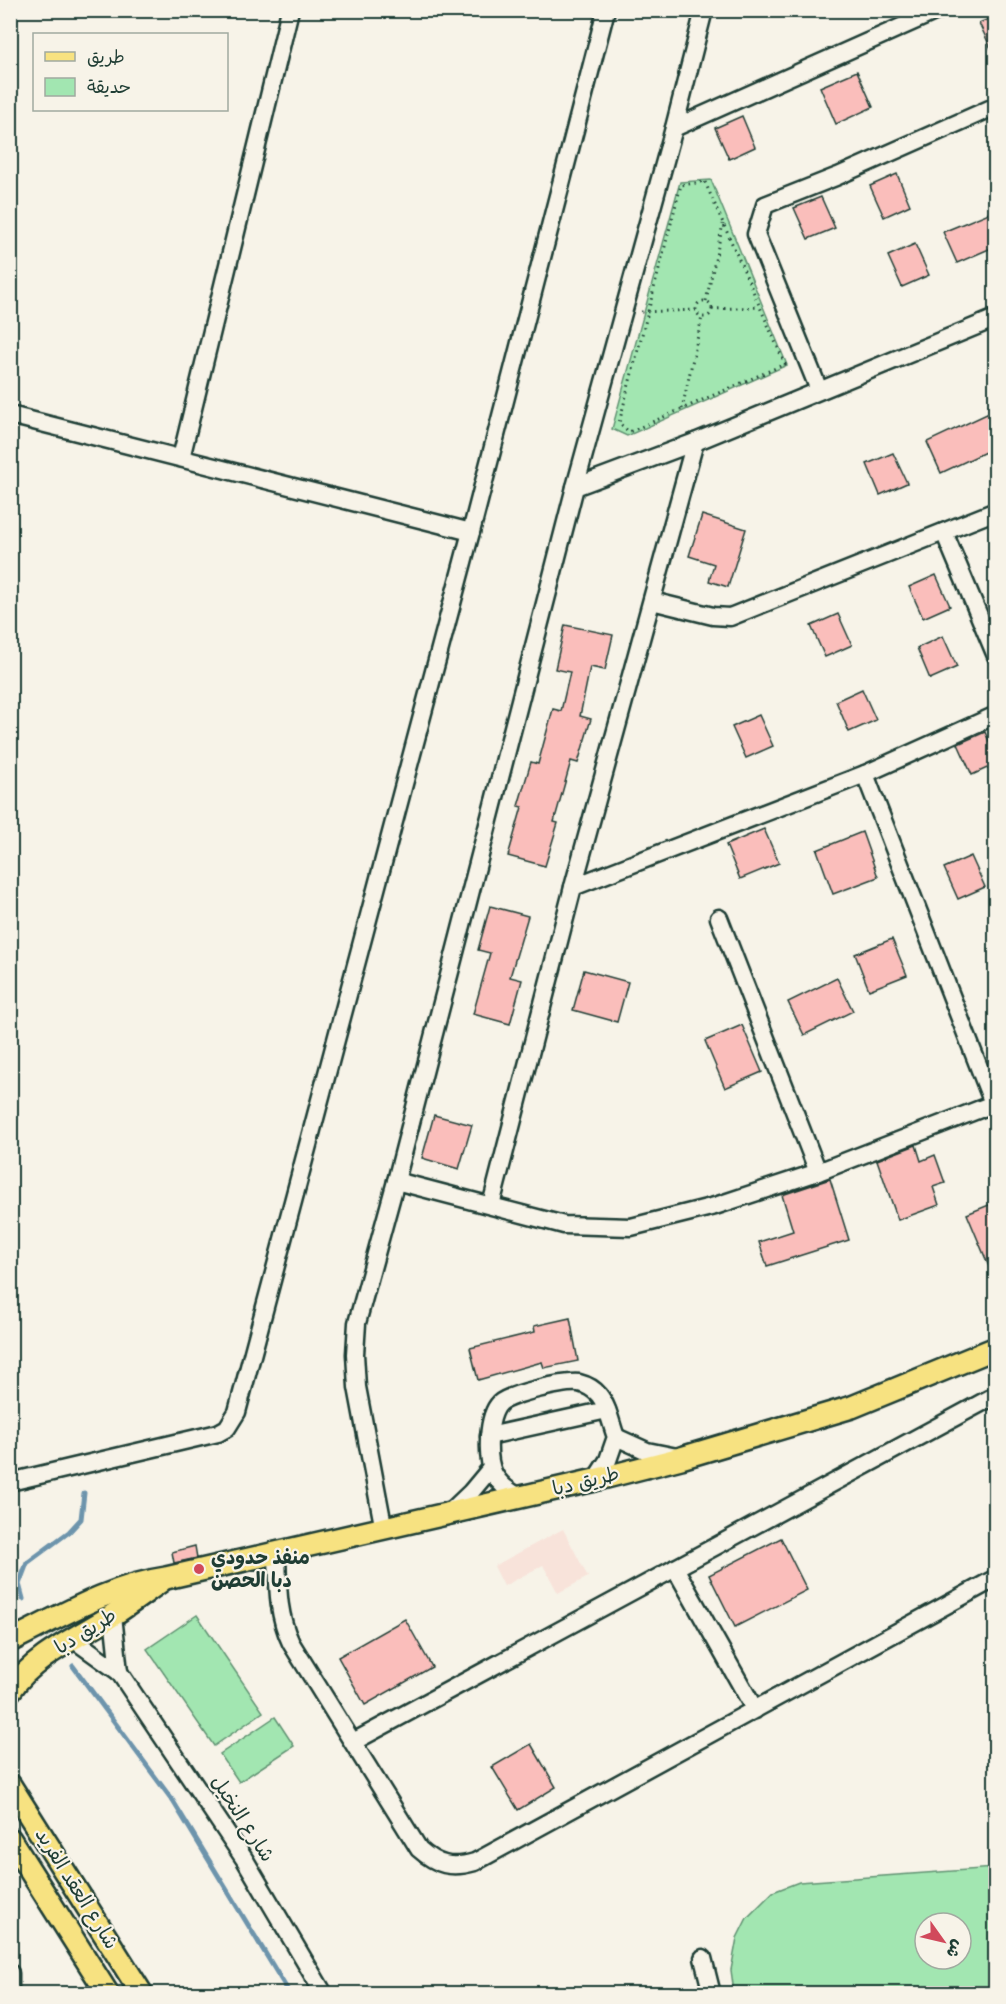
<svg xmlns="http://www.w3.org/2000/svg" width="1006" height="2004" font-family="Mynerve,'Playpen Sans Arabic',sans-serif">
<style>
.built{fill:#f8e3da}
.green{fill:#a2e6b1;stroke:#609272;stroke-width:1.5;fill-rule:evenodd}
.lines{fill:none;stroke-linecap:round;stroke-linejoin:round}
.stream{stroke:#6d94ac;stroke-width:5}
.building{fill:#fabebb;stroke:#1f3d34;stroke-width:1.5}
.minor-casing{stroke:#1f3d34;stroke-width:21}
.major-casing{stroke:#1f3d34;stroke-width:26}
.path{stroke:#1f3d34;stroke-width:3;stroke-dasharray:1.5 4.5;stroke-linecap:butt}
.minor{stroke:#f7f3e8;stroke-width:16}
.major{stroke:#f7e281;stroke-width:21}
.poi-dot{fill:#d1495b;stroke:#f7f3e8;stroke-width:2}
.labels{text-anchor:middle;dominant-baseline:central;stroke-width:4.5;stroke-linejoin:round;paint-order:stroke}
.street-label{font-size:20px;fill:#1f3d34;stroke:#f7f3e8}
.poi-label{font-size:20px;font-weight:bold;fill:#1f3d34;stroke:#f7f3e8;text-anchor:start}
</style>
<rect width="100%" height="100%" fill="#f7f3e8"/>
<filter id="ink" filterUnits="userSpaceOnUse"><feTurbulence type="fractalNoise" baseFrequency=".0167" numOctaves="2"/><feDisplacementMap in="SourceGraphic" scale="12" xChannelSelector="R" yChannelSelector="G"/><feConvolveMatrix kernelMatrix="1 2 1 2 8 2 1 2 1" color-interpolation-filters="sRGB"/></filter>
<g filter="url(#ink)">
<polygon class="built" points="563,1529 588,1577 558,1593 543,1565 504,1586 494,1566"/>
<g class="green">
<polygon points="711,180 787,365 627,436 612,429 680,182"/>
<polygon points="197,1615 263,1712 214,1746 147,1649"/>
<polygon points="275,1717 294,1746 239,1782 220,1754"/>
<path d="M995,1868V1993L734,1992L731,1970L737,1938L747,1918L773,1892L799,1882ZM925,1923H961V1959H925Z"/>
</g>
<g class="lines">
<g class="stream">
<polyline points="23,1599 19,1584 27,1563 69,1532 81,1519 84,1493"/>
<polyline points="73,1666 173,1801 290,1994"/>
</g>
</g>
<g class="building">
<polygon points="996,16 996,59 979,23"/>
<polygon points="857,71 873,107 836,124 820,87"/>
<polygon points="742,116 755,147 729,159 715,128"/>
<polygon points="897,174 910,205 884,217 870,186"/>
<polygon points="821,197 835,228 808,239 794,208"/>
<polygon points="996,210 996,246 957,263 943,232"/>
<polygon points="915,244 929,275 902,287 888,256"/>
<polygon points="989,413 996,429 996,447 941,473 927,442"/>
<polygon points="893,453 907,483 880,495 867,464"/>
<polygon points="702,515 746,529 728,587 709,581 714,564 689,556"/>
<polygon points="936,575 950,606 923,618 909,587"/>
<polygon points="838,614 852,645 825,657 811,626"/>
<polygon points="565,625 613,635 605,670 590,667 580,716 591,719 578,763 571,761 554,822 558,823 545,866 508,856 522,807 518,806 531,762 538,764 553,709 561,711 570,672 555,669"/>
<polygon points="943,636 957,667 930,679 917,648"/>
<polygon points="862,689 876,720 849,732 836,701"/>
<polygon points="759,715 773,746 746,758 732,727"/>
<polygon points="985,732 996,757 996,764 972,775 958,744"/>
<polygon points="764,829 779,863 740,879 726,845"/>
<polygon points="862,832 878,877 833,894 817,850"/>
<polygon points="971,856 985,887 958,899 944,868"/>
<polygon points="490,906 528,916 510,977 522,980 510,1024 473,1014 490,953 478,950"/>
<polygon points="892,939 907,975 869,990 855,954"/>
<polygon points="584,970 628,982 617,1022 573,1010"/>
<polygon points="837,978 853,1011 804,1035 788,1002"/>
<polygon points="742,1025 762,1072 725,1088 705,1041"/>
<polygon points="434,1115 472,1125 459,1169 422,1158"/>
<polygon points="916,1145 921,1161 935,1155 945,1183 933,1187 939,1205 898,1220 877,1160"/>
<polygon points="830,1179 849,1240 767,1266 759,1242 793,1231 782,1195"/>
<polygon points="996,1202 996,1281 995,1281 967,1214"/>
<polygon points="570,1318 578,1361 544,1368 542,1362 478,1380 470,1348 535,1332 534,1326"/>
<polygon points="781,1538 807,1590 735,1627 709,1575"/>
<polygon points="195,1546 197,1558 174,1563 172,1552"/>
<polygon points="405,1619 432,1667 365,1705 338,1657"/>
<polygon points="531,1744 556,1787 518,1810 492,1767"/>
</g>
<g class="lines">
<g class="minor-casing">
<g id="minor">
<polyline points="674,128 939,10"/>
<polyline points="819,390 756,234 765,205 838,176 996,106"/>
<polyline points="10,415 471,532"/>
<polyline points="181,458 290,10"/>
<polyline points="575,487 695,442 996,318"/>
<polyline points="944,532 996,656"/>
<polyline points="652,601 713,616 730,617 996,511"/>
<polyline points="865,774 996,1111"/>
<polyline points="573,887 865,774 996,715"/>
<polyline points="719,918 818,1172"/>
<polyline points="396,1181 564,1225 631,1227 715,1206 818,1172 993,1104"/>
<polyline points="491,1205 573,887 695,442"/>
<polyline points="489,1436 607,1410"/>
<polyline points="616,1437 647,1451 677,1457"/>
<polyline points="10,1482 218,1433 227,1428 237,1412 471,532 606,10"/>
<path d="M521,1497C509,1492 500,1485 494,1474C486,1458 487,1416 500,1403C509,1394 566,1381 579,1383C587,1385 594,1389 599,1395C608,1406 611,1424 616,1437L608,1460L595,1480"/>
<polyline points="449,1513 471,1492 491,1468"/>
<polyline points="384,1530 357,1387 355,1354 357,1323 396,1181 575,487 674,128 704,10"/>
<path d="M277,1553C278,1584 277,1614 291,1643L419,1849C437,1865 451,1869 475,1862L996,1578"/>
<polyline points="675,1568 755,1710"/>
<polyline points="113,1615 119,1672"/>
<polyline points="73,1639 119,1672 245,1860 324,1994"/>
<polyline points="353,1742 996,1395"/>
<polyline points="703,1958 712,1994"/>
<polyline points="10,1973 10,1988"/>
</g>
</g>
<g class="major-casing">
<g id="major">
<path d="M10,1641C61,1616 110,1586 166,1578L595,1480L681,1458L852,1407L996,1348"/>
<path d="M10,1691C33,1657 76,1638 110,1617C127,1606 143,1594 160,1582"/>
<polyline points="10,1785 142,1994"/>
<polyline points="10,1839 108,1994"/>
</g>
</g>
<g class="path">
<polygon points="705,182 785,364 629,432 619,423 681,185"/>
<circle cx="704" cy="309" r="8"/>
<polyline points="706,301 723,224"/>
<polyline points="712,309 760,307"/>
<polyline points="641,312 696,310"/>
<polyline points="682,409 702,317"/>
</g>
<use href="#minor" class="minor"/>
<use href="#major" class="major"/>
</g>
</g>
<circle class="poi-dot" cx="199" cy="1569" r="6"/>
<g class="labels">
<g class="street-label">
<text transform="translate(586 1482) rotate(-14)">طريق دبا</text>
<text transform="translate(86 1632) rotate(-32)">طريق دبا</text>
<text transform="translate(242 1819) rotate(57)">شارع النخيل</text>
<text transform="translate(76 1889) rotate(58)">شارع العقد الفريد</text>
</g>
<g class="poi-label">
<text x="211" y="1558">منفذ حدودي<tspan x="211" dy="23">دبا الحصن</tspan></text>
</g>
</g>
<rect width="1006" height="2004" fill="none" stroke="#f7f3e8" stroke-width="36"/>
<rect x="18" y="18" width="970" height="1968" fill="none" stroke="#1f3d34" stroke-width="2" filter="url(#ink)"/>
<rect x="33" y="33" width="195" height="78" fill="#f7f3e8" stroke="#a1aaa0" stroke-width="1.5"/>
<rect x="45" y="52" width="30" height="9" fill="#f7e281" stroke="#a1aaa0" stroke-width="1.5"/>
<text x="87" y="63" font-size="18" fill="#1f3d34">طريق</text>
<rect x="45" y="78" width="30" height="18" fill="#a2e6b1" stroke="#a1aaa0" stroke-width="1.5"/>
<text x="87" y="93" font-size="18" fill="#1f3d34">حديقة</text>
<g transform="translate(943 1941) rotate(124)"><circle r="28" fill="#f7f3e8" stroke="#a1aaa0" stroke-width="1.5"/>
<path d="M0-4.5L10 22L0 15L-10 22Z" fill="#d1495b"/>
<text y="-9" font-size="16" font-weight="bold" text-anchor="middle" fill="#1f3d34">ش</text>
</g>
</svg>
